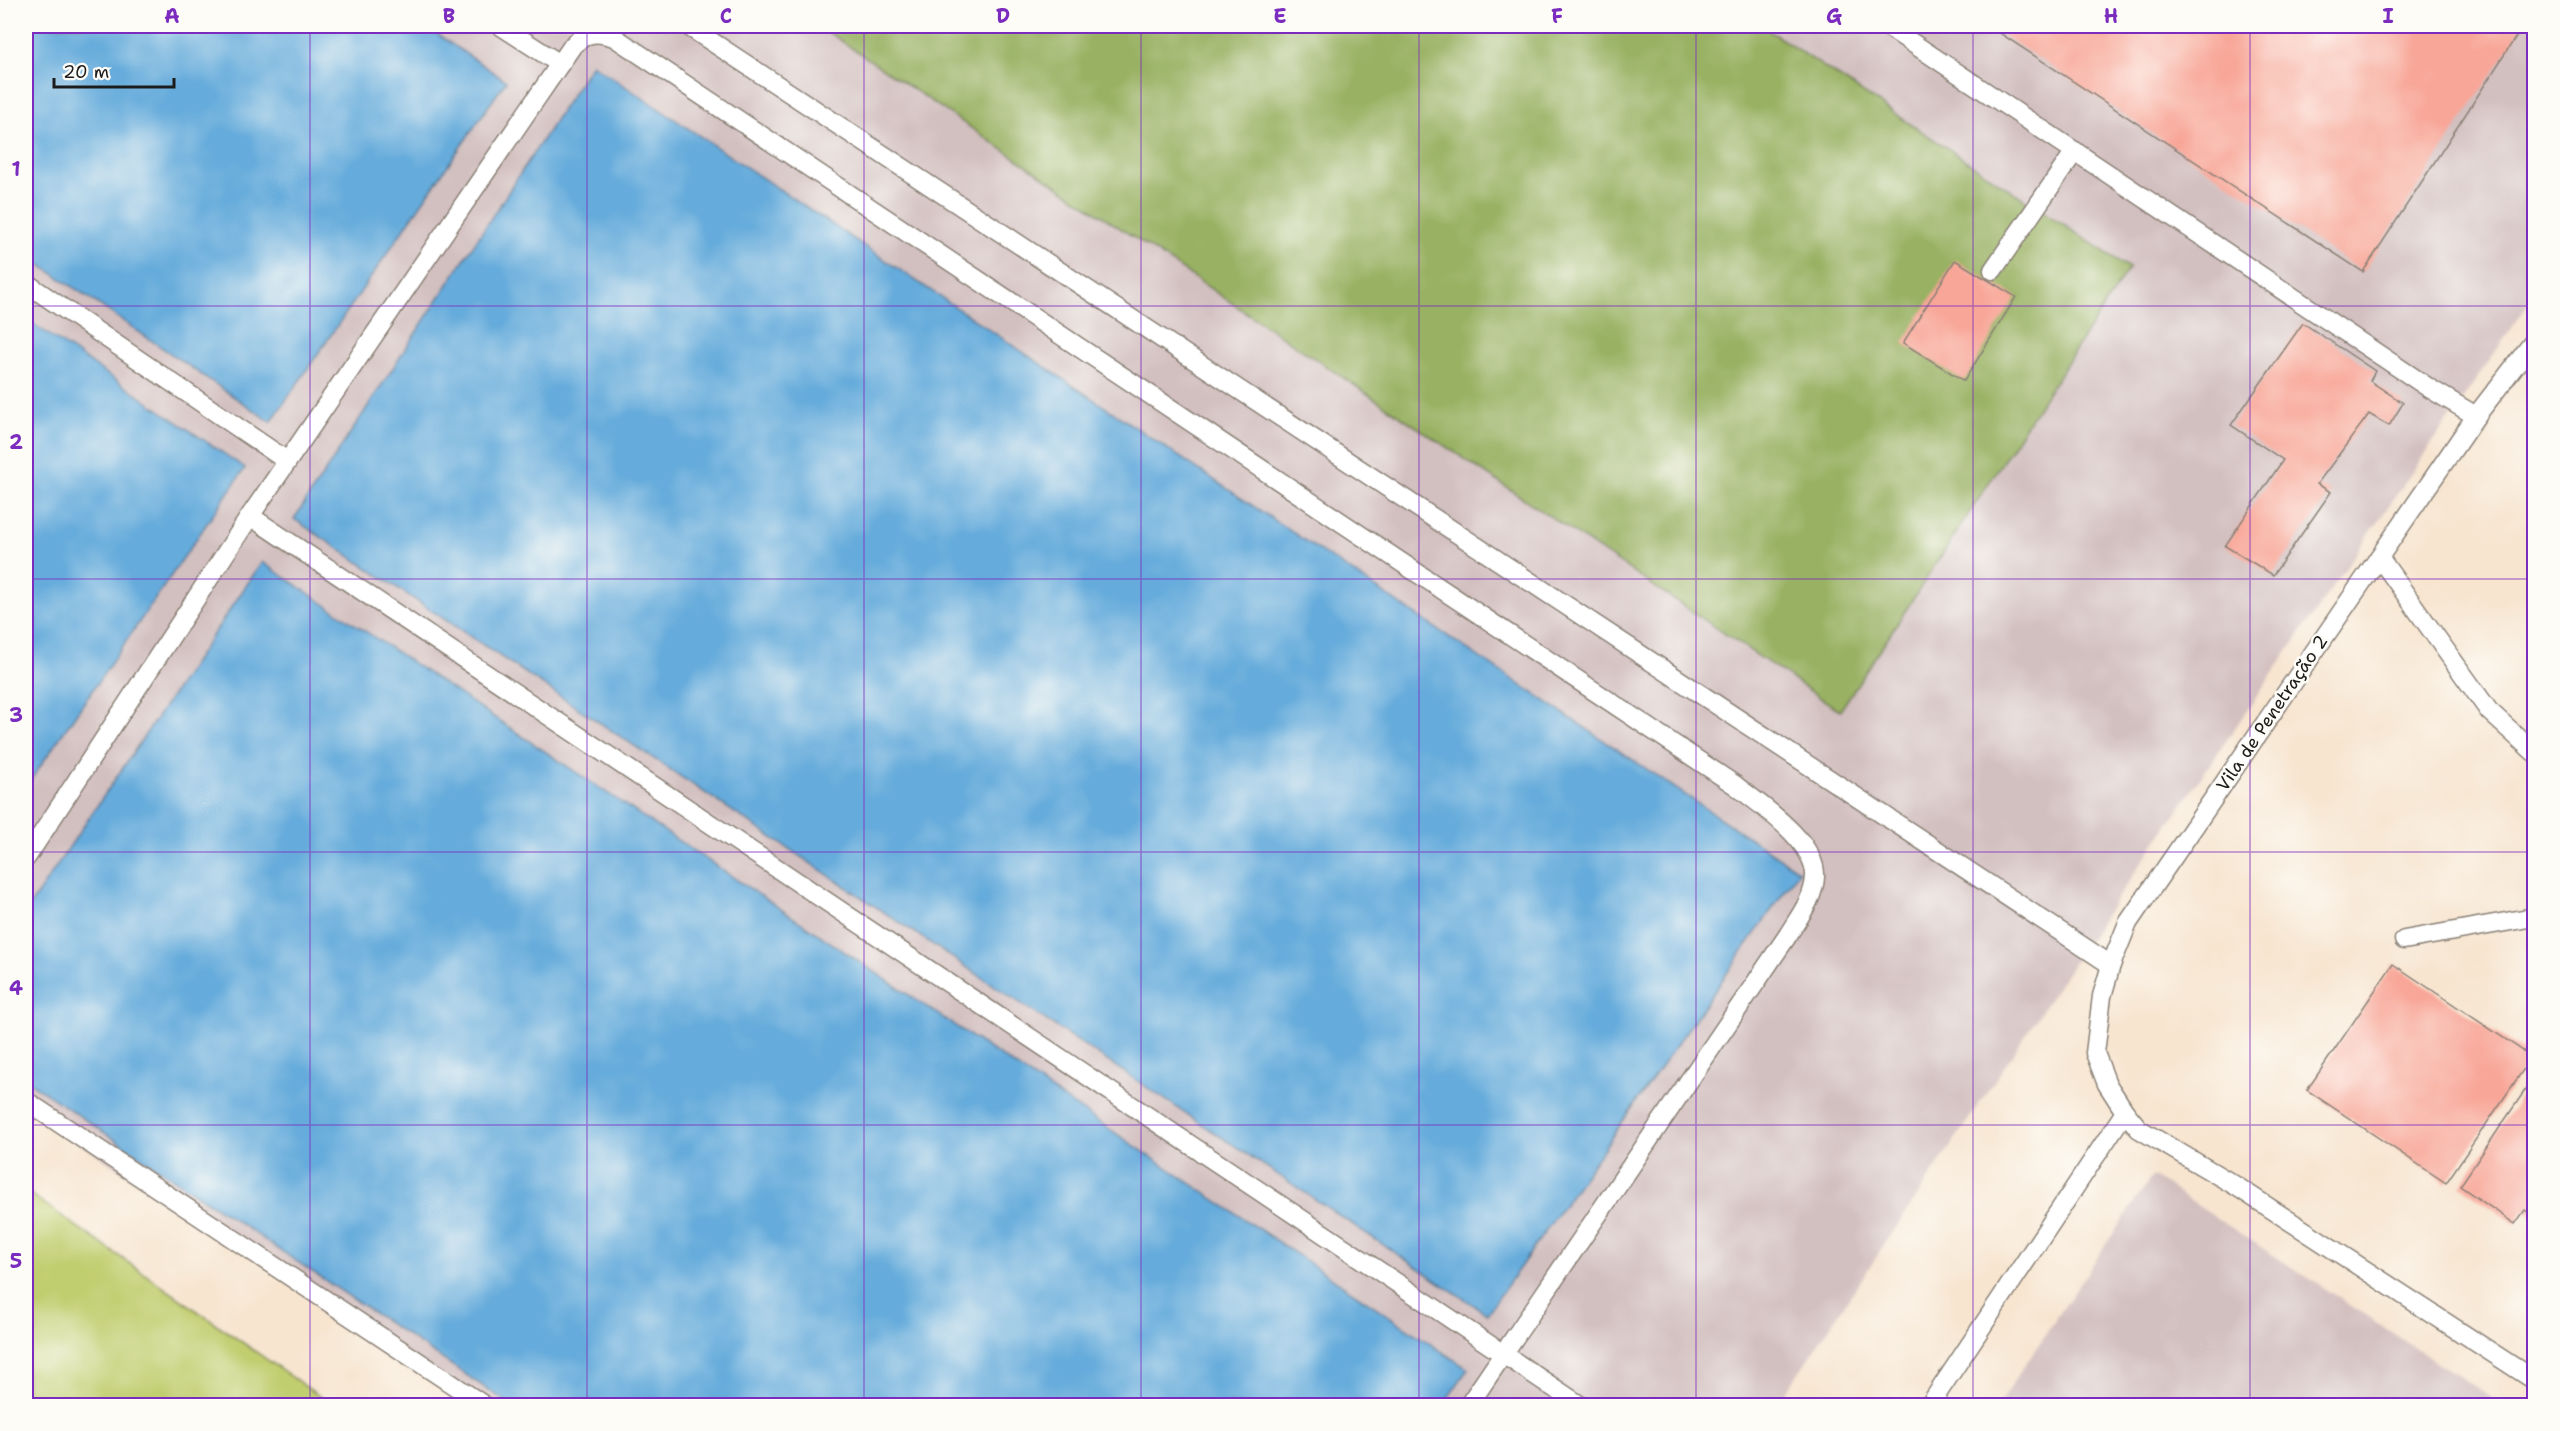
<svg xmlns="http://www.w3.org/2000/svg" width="2560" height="1431" font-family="'Shantell Sans',sans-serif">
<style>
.industrial{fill:#d2bfbf}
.green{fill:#c1ce6f;stroke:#6e7546;stroke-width:1.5}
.forest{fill:#98b162;stroke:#5a663f;stroke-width:1.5}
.water{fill:#65abdb;stroke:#40647c;stroke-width:1.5}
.building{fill:#f8a697}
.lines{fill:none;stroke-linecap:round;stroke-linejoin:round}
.lane-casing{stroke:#8a8076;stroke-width:21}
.lane{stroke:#fff;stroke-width:18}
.grid{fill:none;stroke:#7b2cbf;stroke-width:1.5;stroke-opacity:0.55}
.labels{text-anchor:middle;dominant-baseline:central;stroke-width:5;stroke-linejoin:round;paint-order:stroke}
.street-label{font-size:18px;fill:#1c1c1c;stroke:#fdfcf7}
.neatline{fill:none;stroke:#7b2cbf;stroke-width:2}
.grid-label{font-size:20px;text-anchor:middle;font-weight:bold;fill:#7b2cbf}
</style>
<rect width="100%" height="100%" fill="#fdfcf7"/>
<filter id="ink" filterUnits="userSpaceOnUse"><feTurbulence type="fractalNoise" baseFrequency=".0167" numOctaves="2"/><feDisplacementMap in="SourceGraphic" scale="12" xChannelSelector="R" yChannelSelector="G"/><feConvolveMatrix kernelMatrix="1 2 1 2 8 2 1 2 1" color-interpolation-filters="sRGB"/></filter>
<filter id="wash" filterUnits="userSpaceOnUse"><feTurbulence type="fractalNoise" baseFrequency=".008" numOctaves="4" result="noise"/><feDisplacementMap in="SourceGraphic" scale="24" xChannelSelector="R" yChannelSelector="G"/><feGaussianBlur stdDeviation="1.35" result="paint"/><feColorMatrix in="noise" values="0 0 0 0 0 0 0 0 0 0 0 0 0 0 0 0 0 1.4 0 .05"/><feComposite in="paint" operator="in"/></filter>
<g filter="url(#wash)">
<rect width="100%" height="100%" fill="#f7e5d0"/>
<g class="industrial">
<polygon points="26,26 2534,26 2534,296 2118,897 1777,1405 474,1405 26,1108"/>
<polygon points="2152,1176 2503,1405 1998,1405"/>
</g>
<polygon class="green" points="26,1191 332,1405 26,1405"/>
<polygon class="forest" points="819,26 1762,26 2129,268 1840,711"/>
<g class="water">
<polygon points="26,26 425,26 506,81 271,422 26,255"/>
<polygon points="592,64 1799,871 1487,1314 294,519"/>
<polygon points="26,319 245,468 26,787"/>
<polygon points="262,562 1468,1369 1443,1405 511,1405 26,1080 26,911"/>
</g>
<g id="blocks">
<g class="building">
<polygon points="1989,26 2523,26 2363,272"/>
<polygon points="1955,260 2016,297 1964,381 1903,343"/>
<polygon points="2303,323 2375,371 2370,381 2403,403 2389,426 2369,414 2317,484 2331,492 2273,575 2225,546 2283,460 2231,425"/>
<polygon points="2393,964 2532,1057 2446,1183 2307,1090"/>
<polygon points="2534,1077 2534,1217 2525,1210 2515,1224 2460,1186"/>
</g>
</g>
</g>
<g filter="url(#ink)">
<use href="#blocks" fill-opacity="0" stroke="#8a8076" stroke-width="1.5"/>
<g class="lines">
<g class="lane-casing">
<g id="lane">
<polyline points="501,26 560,64"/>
<polyline points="688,26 2111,965"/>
<polyline points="1887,26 2429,388 2476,416"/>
<polyline points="1993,270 2075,151"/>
<polyline points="26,283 287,461"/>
<polyline points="2534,341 2476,416 2128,923 2111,965 2102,996 2095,1053 2107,1084 2125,1112 2139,1129 2236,1186 2534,1380"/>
<polyline points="250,516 1581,1406"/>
<polyline points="2379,557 2489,711 2534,752"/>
<path d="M26,858L250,516L573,45C587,32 596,31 614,37L1735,785C1759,804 1817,842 1815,877C1814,898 1799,917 1788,935L1468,1406"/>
<polyline points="2404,940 2534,917"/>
<polyline points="26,1101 485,1406"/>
<polyline points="1929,1406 2125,1112"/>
</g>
</g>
<use href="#lane" class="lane"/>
</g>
</g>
<path class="grid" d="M310,26V1406M587,26V1406M864,26V1406M1141,26V1406M1419,26V1406M1696,26V1406M1973,26V1406M2250,26V1406M26,306H2534M26,579H2534M26,852H2534M26,1125H2534"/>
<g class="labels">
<g class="street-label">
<text transform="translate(2272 713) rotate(-56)">Vila de Penetração 2</text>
</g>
</g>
<rect width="2560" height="1431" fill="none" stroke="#fdfcf7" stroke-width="66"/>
<path d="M54 78v9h120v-9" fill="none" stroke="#1c1c1c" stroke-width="3"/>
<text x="63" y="78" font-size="18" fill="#1c1c1c" stroke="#fdfcf7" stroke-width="4.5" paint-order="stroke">20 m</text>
<rect x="33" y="33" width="2494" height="1365" class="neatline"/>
<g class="grid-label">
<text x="172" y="23">A</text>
<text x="449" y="23">B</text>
<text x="726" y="23">C</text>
<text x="1003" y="23">D</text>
<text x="1280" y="23">E</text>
<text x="1557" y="23">F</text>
<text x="1834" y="23">G</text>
<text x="2111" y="23">H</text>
<text x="2388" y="23">I</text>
<text x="16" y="176">1</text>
<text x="16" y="449">2</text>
<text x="16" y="722">3</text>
<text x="16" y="995">4</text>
<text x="16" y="1268">5</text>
</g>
</svg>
